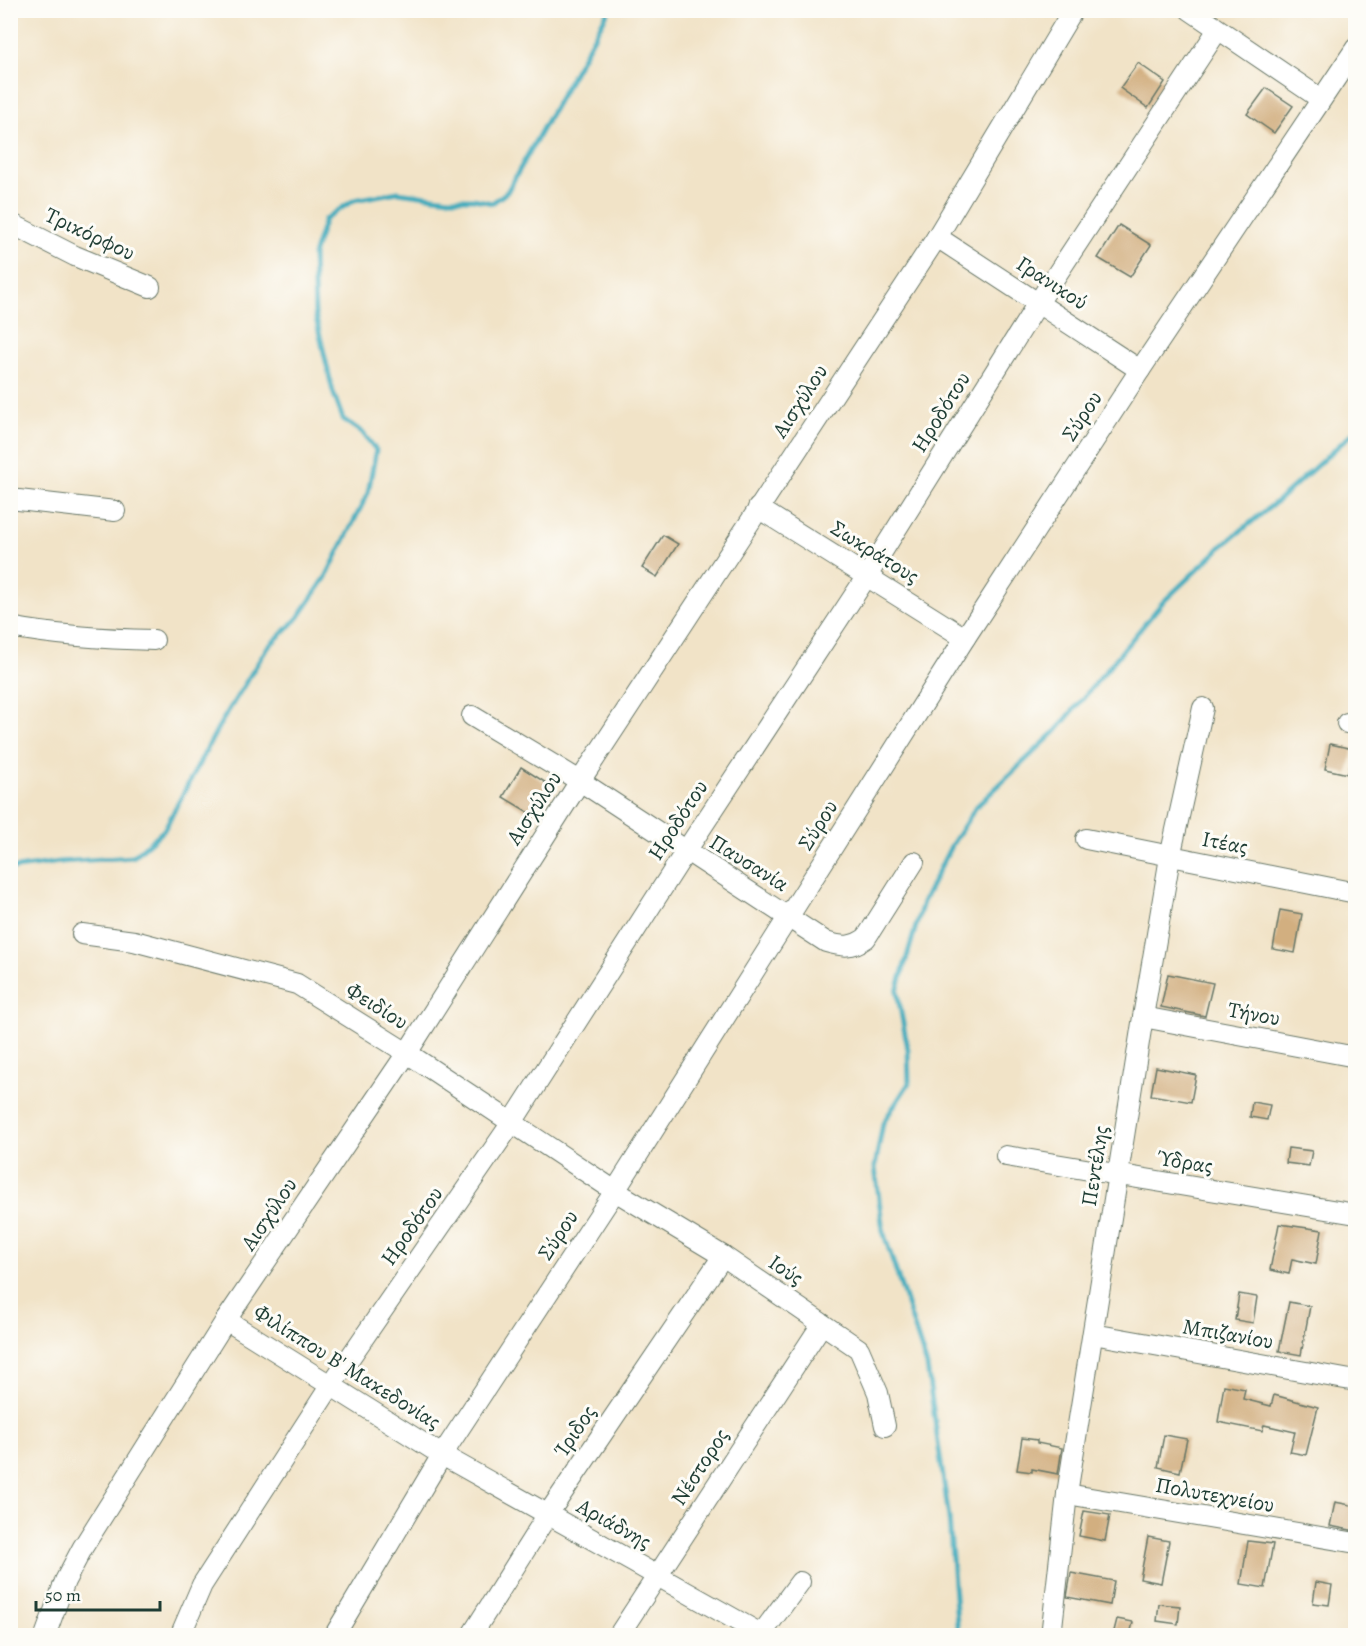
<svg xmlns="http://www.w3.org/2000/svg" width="1366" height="1646" font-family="Alegreya,serif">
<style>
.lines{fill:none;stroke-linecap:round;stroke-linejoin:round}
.stream{stroke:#3daabc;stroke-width:5}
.building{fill:#d2af80}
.minor-casing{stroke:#687767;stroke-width:22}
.minor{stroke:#fff;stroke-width:20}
.labels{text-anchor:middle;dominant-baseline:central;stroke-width:6;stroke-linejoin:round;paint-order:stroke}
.street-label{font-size:22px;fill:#1f3d34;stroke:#fdfcf7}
</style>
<rect width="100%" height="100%" fill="#fdfcf7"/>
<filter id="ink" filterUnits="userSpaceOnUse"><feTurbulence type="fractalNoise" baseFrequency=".0167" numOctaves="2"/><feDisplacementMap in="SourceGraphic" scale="12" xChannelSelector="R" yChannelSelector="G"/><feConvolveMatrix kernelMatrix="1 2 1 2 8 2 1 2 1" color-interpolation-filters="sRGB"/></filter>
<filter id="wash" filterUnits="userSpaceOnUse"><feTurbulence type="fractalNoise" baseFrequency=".008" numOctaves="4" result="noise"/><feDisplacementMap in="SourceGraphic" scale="24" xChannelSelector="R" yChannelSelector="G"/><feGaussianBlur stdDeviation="1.35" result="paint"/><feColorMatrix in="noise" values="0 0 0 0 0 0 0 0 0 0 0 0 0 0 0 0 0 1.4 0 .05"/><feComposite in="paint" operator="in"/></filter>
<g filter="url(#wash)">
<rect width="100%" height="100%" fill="#f1e3c7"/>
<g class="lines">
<g class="stream">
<polyline points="10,869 60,862 133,857 164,830 219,726 267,648 298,618 326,577 368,493 376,450 362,432 343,419 333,392 315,314 313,255 325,219 354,200 398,192 449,199 474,199 492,203 507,192 609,10"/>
<polyline points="958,1636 949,1518 927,1366 883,1231 875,1167 883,1123 909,1083 908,1050 897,991 923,902 951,846 976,807 1056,731 1162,603 1222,546 1281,498 1356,430"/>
</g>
</g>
<g id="blocks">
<g class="building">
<polygon points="1138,63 1165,82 1148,108 1120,88"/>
<polygon points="1266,88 1293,106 1274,133 1247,114"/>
<polygon points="1119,225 1151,245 1130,277 1098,258"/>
<polygon points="663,535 678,544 657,577 642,568"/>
<polygon points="1330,744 1353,749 1348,774 1325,769"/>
<polygon points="521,767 551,786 533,815 503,797"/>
<polygon points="1280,910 1302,914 1295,953 1273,949"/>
<polygon points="1168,974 1213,983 1205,1016 1161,1007"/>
<polygon points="1156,1067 1196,1075 1191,1102 1151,1095"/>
<polygon points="1252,1102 1270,1105 1267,1120 1250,1117"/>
<polygon points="1288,1148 1312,1151 1309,1166 1286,1163"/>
<polygon points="1279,1224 1322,1230 1316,1264 1292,1259 1289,1274 1270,1270"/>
<polygon points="1239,1294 1257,1297 1253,1323 1235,1320"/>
<polygon points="1289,1302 1310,1306 1301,1355 1279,1351"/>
<polygon points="1224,1385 1245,1389 1243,1399 1271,1406 1274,1395 1318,1407 1306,1455 1290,1452 1295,1432 1264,1425 1262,1431 1218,1422"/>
<polygon points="1164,1435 1187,1439 1180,1472 1158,1467"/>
<polygon points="1022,1438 1037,1440 1037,1443 1062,1448 1058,1474 1032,1469 1032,1472 1017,1470"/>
<polygon points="1335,1502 1356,1506 1356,1531 1330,1526"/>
<polygon points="1084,1511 1110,1515 1105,1541 1079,1536"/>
<polygon points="1148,1537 1169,1541 1161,1583 1140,1579"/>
<polygon points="1248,1541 1273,1544 1265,1588 1241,1584"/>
<polygon points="1071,1573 1114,1581 1110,1605 1067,1597"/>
<polygon points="1316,1582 1332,1585 1329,1605 1313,1603"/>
<polygon points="1159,1604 1180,1606 1178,1624 1157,1621"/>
<polygon points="1117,1619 1133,1622 1130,1635 1113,1635"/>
</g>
</g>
</g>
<g filter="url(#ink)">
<use href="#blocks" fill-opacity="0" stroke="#687767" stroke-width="1.5"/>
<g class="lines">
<g class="minor-casing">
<g id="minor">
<polyline points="1190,10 1321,99"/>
<polyline points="10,223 75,256 150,287"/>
<polyline points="937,237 1140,370"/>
<polyline points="10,499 115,511"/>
<polyline points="758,508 965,638"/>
<path d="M10,627C58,636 106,639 154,640"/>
<path d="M472,716L580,781L826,942C843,947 852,948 866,938L914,862"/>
<polyline points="1347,723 1356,725"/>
<polyline points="1086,839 1356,893"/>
<polyline points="82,934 134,941 297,984 407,1053 615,1191 723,1256 859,1349 878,1393 885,1426"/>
<polyline points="1143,1017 1356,1057"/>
<polyline points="1006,1156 1356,1214"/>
<polyline points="226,1320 442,1455 761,1634"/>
<polyline points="1093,1334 1356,1381"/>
<polyline points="1067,1494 1356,1543"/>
<polyline points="45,1636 65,1581 83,1547 226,1320 407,1053 580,781 937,237 1073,10"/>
<polyline points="180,1636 202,1585 331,1385 511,1124 686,851 867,576 1038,303 1217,31"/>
<polyline points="334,1636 442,1455 615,1191 965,638 1140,370 1356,48"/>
<polyline points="471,1636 548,1514 723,1256"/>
<polyline points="618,1636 822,1324"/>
<polyline points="760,1636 800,1582"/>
<polyline points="1051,1636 1067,1494 1143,1017 1170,857 1203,708"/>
</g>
</g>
<use href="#minor" class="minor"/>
</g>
</g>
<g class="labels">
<g class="street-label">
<text transform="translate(90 234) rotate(25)">Τρικόρφου</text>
<text transform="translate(1052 283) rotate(33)">Γρανικού</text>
<text transform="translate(800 401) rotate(-57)">Αισχύλου</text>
<text transform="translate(941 412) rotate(-58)">Ηροδότου</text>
<text transform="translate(1082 416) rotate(-57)">Σύρου</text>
<text transform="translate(875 552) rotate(32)">Σωκράτους</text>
<text transform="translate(534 808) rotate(-57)">Αισχύλου</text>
<text transform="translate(678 820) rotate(-57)">Ηροδότου</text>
<text transform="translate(818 825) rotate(-58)">Σύρου</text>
<text transform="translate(1225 843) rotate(11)">Ιτέας</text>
<text transform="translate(749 863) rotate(32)">Παυσανία</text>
<text transform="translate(377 1006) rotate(32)">Φειδίου</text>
<text transform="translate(1254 1014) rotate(10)">Τήνου</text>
<text transform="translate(1185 1162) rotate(9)">Ύδρας</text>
<text transform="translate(1095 1166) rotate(-81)">Πεντέλης</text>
<text transform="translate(269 1214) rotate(-56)">Αισχύλου</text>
<text transform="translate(412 1226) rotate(-55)">Ηροδότου</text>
<text transform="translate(558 1235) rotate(-57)">Σύρου</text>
<text transform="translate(786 1270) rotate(34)">Ιούς</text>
<text transform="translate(1228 1334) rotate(10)">Μπιζανίου</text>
<text transform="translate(347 1367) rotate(32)">Φιλίππου Β' Μακεδονίας</text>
<text transform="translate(575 1431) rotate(-56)">Ίριδος</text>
<text transform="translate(700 1467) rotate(-57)">Νέστορος</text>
<text transform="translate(1215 1495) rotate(10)">Πολυτεχνείου</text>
<text transform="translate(614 1524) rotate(29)">Αριάδνης</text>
</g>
</g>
<rect width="1366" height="1646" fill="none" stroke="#fdfcf7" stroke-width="36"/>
<path d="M36 1601v9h124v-9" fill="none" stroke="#1f3d34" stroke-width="3"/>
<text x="45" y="1601" font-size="18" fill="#1f3d34" stroke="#fdfcf7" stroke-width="4.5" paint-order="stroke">50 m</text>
</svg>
